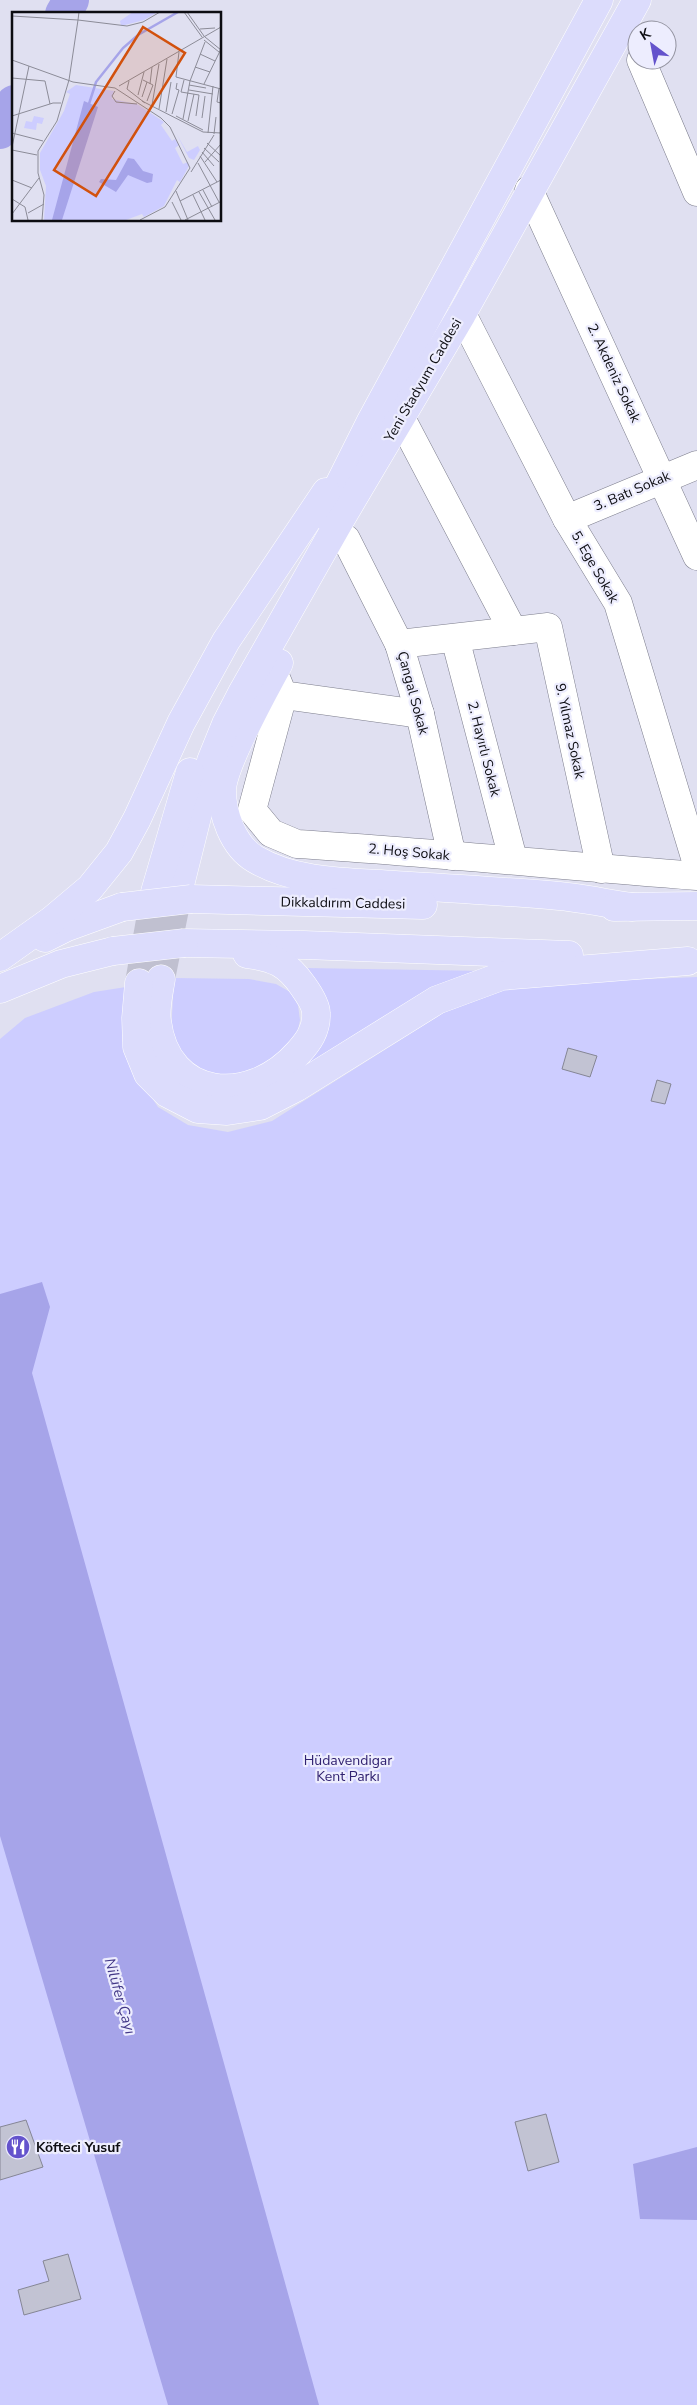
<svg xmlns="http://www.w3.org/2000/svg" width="697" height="2405" font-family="'Nunito Sans',sans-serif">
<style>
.green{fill:#cdcdff}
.water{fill:#a6a4e9}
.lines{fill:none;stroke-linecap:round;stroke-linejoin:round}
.river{stroke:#a6a4e9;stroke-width:36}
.building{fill:#c2c3d3;stroke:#858695}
.major-tunnel{stroke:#c0c0d0;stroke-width:28;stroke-dasharray:28 14;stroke-linecap:butt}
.minor-casing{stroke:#7c7d8c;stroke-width:29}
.major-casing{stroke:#fff;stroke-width:29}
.minor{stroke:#fff;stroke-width:28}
.major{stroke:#dcdcfc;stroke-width:28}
.major-bridge-casing{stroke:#fff;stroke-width:29;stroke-linecap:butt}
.major-bridge{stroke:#dcdcfc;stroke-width:28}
.labels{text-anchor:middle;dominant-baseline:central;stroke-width:4.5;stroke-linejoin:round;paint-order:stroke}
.street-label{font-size:14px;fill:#0d0d12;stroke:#ededfe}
.park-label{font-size:14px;fill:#312271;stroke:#ededfe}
.poi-label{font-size:14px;font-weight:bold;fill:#0d0d12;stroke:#ededfe;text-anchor:start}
.water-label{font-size:15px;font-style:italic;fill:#423787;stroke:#ededfe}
.inset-river{fill:none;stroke:#a6a4e9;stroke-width:2.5}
.inset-road{fill:none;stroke:#8c8c98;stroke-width:1}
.view{fill:#d2510d;fill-opacity:0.15;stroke:#d2510d;stroke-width:2.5}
.inset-edge{fill:none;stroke:#0d0d12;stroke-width:2.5}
</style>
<rect width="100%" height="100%" fill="#e0e0f1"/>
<g class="green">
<polygon points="306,968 487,971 299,1073"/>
<polygon points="697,977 697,2405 0,2405 0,1039 25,1018 94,992 126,987 141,1081 158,1107 188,1125 228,1132 272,1121 459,1003 505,985"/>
<polygon points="174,978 249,979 276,984 290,992 298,1005 300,1020 297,1035 284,1052 259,1069 216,1078 184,1061 171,1033"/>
</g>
<g class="water">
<polygon points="42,1282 50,1307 32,1373 319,2405 168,2405 0,1836 0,1294"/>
<polygon points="697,2147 697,2220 640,2219 633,2164"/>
</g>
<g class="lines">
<g class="river">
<polyline points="63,14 71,0"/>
<polyline points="0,131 14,103"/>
</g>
</g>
<g class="building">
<polygon points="568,1048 597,1056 590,1077 562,1069"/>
<polygon points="657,1080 671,1084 665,1104 651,1101"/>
<polygon points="546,2114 559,2162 528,2171 515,2122"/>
<polygon points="26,2120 43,2167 0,2180 0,2127"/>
<polygon points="68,2254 81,2299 24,2315 18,2290 49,2281 43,2261"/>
</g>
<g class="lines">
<g class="major-tunnel">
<polyline points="161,979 179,889"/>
<polyline points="139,983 155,892"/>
</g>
<g class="minor-casing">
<g id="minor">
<polyline points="641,60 697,192"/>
<polyline points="529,190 697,556"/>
<polyline points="462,314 567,519 618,603 697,864"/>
<polyline points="401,418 513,631"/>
<polyline points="567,519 697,465"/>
<polyline points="346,539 399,644 420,714 452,856"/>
<polyline points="455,638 513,859"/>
<polyline points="399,644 548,627 601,869"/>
<polyline points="276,678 283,695 420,714"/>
<path d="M283,695L252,810L271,833L297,844C430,852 563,866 697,876"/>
</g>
</g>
<g class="major-casing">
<g id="major">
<polyline points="324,515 370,423 599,0"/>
<path d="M279,663C265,689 223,764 222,790C222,814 233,846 255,859C295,883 349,882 395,885C446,888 498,891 549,895C577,897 604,903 632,907"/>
<polyline points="179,889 211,761 226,724 242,693 339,522 462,314 637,0"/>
<polyline points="155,892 190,772"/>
<polyline points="191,899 423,905"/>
<polyline points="614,907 697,906"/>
<polyline points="45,938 67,927 122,907"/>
<polyline points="184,943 304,945 569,955"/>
<polyline points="0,957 52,920 90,888 119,852 137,819 181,723 226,641 326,492"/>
<path d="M161,979C159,992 155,1008 157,1021C167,1101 250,1107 298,1053C308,1042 317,1030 316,1013C316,1005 308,993 303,986C288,964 274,957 247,954"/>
<polyline points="139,983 136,1018 137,1047 148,1074 167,1093 198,1109 227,1111 260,1106 297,1087 437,1000 502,976 688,961"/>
<polyline points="0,989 61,964 113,951"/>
</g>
</g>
<use href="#minor" class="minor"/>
<use href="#major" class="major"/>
<g class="major-bridge-casing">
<g id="major-bridge">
<polyline points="122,907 191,899"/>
<polyline points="113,951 184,943"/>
</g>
</g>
<use href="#major-bridge" class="major-bridge"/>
</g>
<defs>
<g id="restaurant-disc" transform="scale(1.25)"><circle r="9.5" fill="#6453cc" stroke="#ededfe"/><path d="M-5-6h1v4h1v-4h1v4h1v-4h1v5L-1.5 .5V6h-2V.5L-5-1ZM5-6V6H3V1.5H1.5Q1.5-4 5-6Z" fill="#fff"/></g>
</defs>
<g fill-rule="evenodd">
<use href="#restaurant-disc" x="18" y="2147"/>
</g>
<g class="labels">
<g class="street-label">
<text transform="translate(614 373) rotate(65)">2. Akdeniz Sokak</text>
<text transform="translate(423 380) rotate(-60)">Yeni Stadyum Caddesi</text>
<text transform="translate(632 491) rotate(-23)">3. Batı Sokak</text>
<text transform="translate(595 567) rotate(60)">5. Ege Sokak</text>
<text transform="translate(413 693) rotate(75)">Çangal Sokak</text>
<text transform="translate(570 731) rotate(78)">9. Yılmaz Sokak</text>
<text transform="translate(484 749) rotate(76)">2. Hayırlı Sokak</text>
<text transform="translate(409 852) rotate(5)">2. Hoş Sokak</text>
<text transform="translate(343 903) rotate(1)">Dikkaldırım Caddesi</text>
</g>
<g class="park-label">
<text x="348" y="1760">Hüdavendigar<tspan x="348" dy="16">Kent Parkı</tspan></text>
</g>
<g class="poi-label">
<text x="36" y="2147">Köfteci Yusuf</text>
</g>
<g class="water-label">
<text transform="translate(120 1996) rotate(74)">Nilüfer Çayı</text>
</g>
</g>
<g transform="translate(12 12)">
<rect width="209" height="209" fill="#e0e0f1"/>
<path d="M121,0H146L132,8L109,14L108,9ZM64,73L102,79L100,87L125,92L152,110L149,113L160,129L163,127L167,133L163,136L171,152L176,150L177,154L168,170L165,168L152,194L132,205L130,202L114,208H32L34,174L28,158V141L52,99L58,82L54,80ZM22,104L32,106L30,112L25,111L24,118L12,116L14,109L20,110ZM164,121L175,140L186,134L188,138L182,148L177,146Z" fill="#cdcdff"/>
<path d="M72,89L86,95L50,208H40ZM116,146L122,147L131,159L141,162L140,170L135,171L116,163L104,180L87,170L89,167L104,168Z" fill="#a6a4e9"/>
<path class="inset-river" d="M77,92L84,70L111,36L126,23L166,0"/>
<path class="inset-road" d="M172,0L190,25M175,0L192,24M0,4L66,8L67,0M188,17L203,16M193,25L209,38M192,28L207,40M167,40L164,65L209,77M188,42L203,49M0,48L61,70L103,76L149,106L158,115L178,156L153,195L128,208M183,55L198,60M0,66L33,69L38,92M57,68L66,8L115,14L131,10L148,0M131,68L141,73L135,89M172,68L169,80L187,83L184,104M117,69L115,77L133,91M138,72L140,55M192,72L209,37M177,73L194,76M107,74L209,15M207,76L205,90L209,91M177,78L201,82M103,79L100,84L104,90L125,92M126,83L132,60M130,85L135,70M130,89L191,120L209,121M140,93L147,52M147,97L155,47M154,100L159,70M160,102L167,78L164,77L165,71M0,104L41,91H49M164,104L191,118M190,106L193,84M171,107L178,69L193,30M176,109L182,82M0,121L31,129M196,121L201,74M202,122L204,105M195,131L209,144M0,135L17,54M192,136L207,150M0,138L25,143M190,140L202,154M188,144L205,170M193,150L209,132M186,151L207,190M179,160L202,123M0,168L20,176M191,178L200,195M164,179L176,208M187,180L203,208M181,183L193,208M0,187L13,195L16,208M168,189L209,168M160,190L169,208M16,201L32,192M0,202L27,166M30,208L32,183L26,161V139L45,109L57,68M173,208L208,190"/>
<path class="view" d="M131,15L173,41L84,184L42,158Z"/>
<rect width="209" height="209" class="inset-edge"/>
</g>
<g transform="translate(652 45) rotate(328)"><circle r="24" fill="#ededfe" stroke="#9393a0"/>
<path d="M0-4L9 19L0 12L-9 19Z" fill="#6453cc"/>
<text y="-8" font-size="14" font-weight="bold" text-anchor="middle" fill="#0d0d12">K</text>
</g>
</svg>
